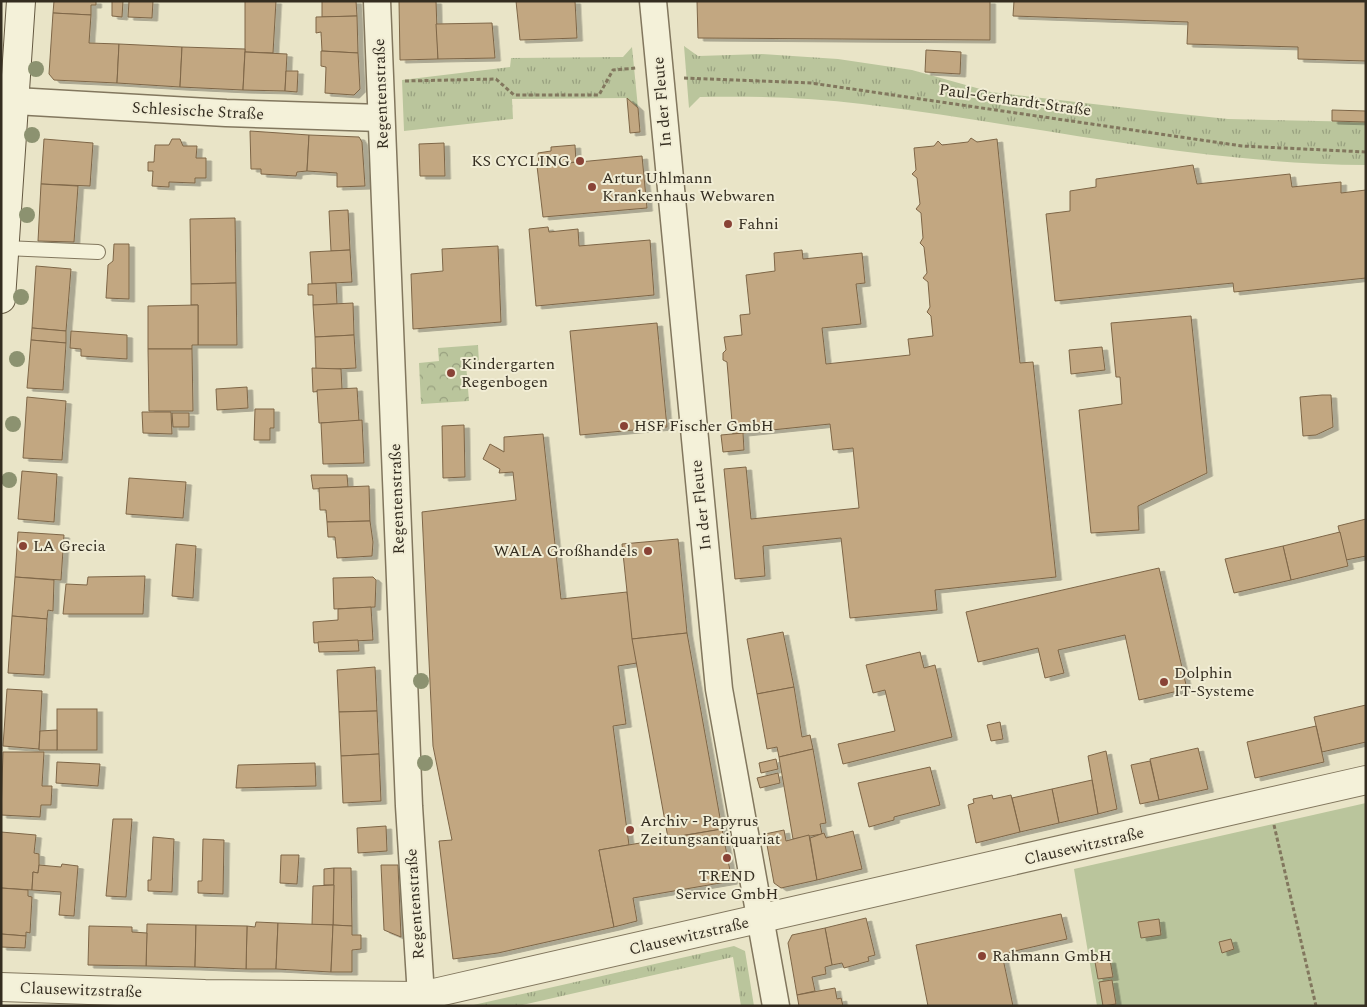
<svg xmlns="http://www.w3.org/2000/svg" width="1367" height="1007" font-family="Spectral,serif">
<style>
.grass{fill:url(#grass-tufts)}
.park{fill:url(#park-crowns)}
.garden{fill:#bac59c}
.building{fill:#c2a781;stroke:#7e6647;filter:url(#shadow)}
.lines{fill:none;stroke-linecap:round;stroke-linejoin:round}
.service-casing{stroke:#82775e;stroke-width:16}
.minor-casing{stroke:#82775e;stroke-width:29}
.tertiary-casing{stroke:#82775e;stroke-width:30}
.secondary-casing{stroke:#645841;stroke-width:30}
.path{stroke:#82775e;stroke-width:3;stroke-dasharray:4 2.5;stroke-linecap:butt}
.service{stroke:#f4f1d9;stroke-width:14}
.minor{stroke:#f4f1d9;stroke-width:26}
.tertiary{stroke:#f4f1d9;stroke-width:28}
.secondary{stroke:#f4f1d9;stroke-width:28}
.tree{fill:#8c9270}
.poi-dot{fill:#894336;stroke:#f1edd5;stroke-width:2}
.labels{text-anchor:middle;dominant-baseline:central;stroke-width:4;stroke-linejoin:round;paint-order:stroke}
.street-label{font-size:16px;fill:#342d20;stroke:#f1edd5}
.poi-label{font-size:16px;fill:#342d20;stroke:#f1edd5;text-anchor:start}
</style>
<defs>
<pattern id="grass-tufts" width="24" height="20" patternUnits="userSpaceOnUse" patternTransform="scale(1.25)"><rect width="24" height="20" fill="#bac59c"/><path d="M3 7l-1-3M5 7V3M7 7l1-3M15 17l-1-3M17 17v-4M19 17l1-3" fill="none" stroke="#98a07f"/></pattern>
<pattern id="park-crowns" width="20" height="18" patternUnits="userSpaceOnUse" patternTransform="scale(1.25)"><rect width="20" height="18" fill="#bac59c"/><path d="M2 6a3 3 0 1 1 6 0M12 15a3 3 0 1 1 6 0" fill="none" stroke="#98a07f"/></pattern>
<filter id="shadow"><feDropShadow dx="5.5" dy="3" stdDeviation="0" flood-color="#0004"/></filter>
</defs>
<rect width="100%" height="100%" fill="#e9e4c7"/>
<g class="grass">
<path d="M684,46L698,56L762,54L838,59L912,70L991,92L1162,112L1228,119L1366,122V165C1196,164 1030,124 862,104C808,97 754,96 700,97L689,108Z"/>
<polygon points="632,47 638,108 627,98 512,99 513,119 404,131 402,80 510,67 511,58 623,57"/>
<polygon points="734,946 745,951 754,1006 741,1006 733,957 518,1006 469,1006"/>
</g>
<polygon class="park" points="478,345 479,363 466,364 469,401 421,404 419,363 439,361 438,348"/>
<polygon class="garden" points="1366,803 1366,1006 1097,1006 1074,869"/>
<g class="building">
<polygon points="54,1 96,1 96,5 91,5 91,15 53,13"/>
<polygon points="112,1 123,1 122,17 112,16"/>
<polygon points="129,1 153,1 152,18 128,17"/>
<polygon points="245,1 276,1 273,53 245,52"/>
<polygon points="322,1 356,1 357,16 322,17"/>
<polygon points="399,1 436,1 438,59 400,60"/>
<polygon points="516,1 575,1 577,38 520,40"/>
<polygon points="697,1 990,1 990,40 698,38"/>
<polygon points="1014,1 1366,1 1366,61 1298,59 1298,47 1187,44 1188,22 1013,16"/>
<polygon points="53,13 91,15 89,43 119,44 117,83 54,80 49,74"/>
<polygon points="357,16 358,53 322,51 321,32 316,33 316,17"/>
<polygon points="492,23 495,58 438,59 436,24"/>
<polygon points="119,44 182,47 180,87 117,83"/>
<polygon points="182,47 245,49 243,90 180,87"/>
<polygon points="926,50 961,52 960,74 925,72"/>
<polygon points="321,51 358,53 360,89 354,95 325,93 326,67 321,66"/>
<polygon points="245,52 287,54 285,91 243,90"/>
<polygon points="286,71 298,71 297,92 285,91"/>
<polygon points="627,98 638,108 640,132 630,133"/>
<polygon points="1332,110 1366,111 1366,122 1332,121"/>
<polygon points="250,131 309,135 307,171 297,172 296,176 261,174 261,169 251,169"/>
<polygon points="309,135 359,137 362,142 365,186 337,187 337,173 307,171"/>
<polygon points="971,138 977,142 997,139 1020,363 1033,362 1056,577 935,590 937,610 850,618 841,538 763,546 765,576 735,579 724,469 746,467 751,519 859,508 853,448 833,450 830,424 733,434 727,362 723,360 723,353 726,350 724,337 742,335 740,315 750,314 746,275 775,271 774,253 802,250 803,259 862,253 865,283 856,284 861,324 822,328 826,364 910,355 908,339 933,336 931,316 927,312 930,307 928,282 923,278 927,273 924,247 920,243 923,238 921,213 916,209 920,204 917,178 912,174 916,170 914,148 934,146 938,141 942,145 968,142"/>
<polygon points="44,139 93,143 90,186 41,184"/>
<polygon points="172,139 180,139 183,146 197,146 196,158 206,158 206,178 195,178 195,183 169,182 169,187 152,186 153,171 148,171 148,162 154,162 155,145 169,145"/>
<polygon points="444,143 445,176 420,176 419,144"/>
<polygon points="575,145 576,162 539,165 538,153 551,151 551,147"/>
<polygon points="642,156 647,208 543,217 537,166"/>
<polygon points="1193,165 1197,184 1290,174 1292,187 1341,182 1341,193 1366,190 1366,278 1234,292 1233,283 1055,301 1046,214 1070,211 1070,191 1096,187 1096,179"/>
<polygon points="41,184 78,186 74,242 38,241"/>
<polygon points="348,210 350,250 331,251 329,211"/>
<polygon points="235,218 236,283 191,284 190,219"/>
<polygon points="548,227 549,232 578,229 579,246 650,240 654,295 536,306 529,229"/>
<polygon points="114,244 129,244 129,299 106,298 108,265 113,261"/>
<polygon points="498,246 501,322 413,329 411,274 443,271 442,249"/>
<polygon points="350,250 352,282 312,284 310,252"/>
<polygon points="36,266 71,269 66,331 32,328"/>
<polygon points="236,283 237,345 198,345 198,305 191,305 191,284"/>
<polygon points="336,283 337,304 313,305 313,295 308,295 308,284"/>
<polygon points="353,303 354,335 315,337 313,305"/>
<polygon points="198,305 198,345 192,345 192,349 148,349 148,306"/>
<polygon points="1191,316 1207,473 1138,506 1139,530 1091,533 1079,410 1122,404 1120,377 1116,377 1111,323"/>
<polygon points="657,323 667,427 580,435 570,331"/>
<polygon points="32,328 66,331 66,343 31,340"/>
<polygon points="71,331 127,335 127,359 81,356 81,349 70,348"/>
<polygon points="354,335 356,368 316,370 315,337"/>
<polygon points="31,340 66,343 63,390 27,388"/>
<polygon points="1102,347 1105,370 1071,374 1069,350"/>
<polygon points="148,349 192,349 193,411 149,411"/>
<polygon points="312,368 341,369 342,389 313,392"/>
<polygon points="247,387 248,408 217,410 216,389"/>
<polygon points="357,388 359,421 319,423 317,390"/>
<polygon points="1322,395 1331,395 1333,427 1316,435 1303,436 1300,397"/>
<polygon points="27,397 66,401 62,460 23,458"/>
<polygon points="255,409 274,409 274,428 270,428 270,440 254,440"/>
<polygon points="142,412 171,412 172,434 143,433"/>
<polygon points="172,413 189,413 189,427 173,427"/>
<polygon points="362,420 364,463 323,464 321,423"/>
<polygon points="464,425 465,477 443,478 442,426"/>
<polygon points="743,433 744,450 723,452 721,435"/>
<polygon points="543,434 561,599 627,592 637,663 618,666 626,724 613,726 629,845 599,850 614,927 498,953 453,959 439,841 452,840 433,746 422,512 516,500 513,472 499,473 500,469 483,459 490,444 504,452 504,437"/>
<polygon points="22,471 57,474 54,522 18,519"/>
<polygon points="311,475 347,475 348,487 313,489"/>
<polygon points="129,478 186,482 183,518 126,514"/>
<polygon points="369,486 370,521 327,522 326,510 320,510 319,488"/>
<polygon points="1366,519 1366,556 1346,560 1338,526"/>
<polygon points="370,521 373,542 372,556 337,558 335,537 328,537 327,522"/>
<polygon points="18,532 64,535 61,580 15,577"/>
<polygon points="1340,532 1348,566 1291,580 1283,546"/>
<polygon points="678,539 687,633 632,639 622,544"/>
<polygon points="176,544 196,546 193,598 172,596"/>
<polygon points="1283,546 1291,580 1234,593 1225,559"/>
<polygon points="1159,568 1187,689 1139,700 1125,635 1058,650 1064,673 1045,678 1038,648 978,662 966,612"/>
<polygon points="145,576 143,614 63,614 66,584 87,585 88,577"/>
<polygon points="15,577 54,580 53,611 48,610 47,619 12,616"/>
<polygon points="373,577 376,580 375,607 334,609 333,578"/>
<polygon points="371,607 373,640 314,643 313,622 338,620 338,609"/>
<polygon points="12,616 47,619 44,675 8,673"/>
<polygon points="783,632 794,687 757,694 747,639"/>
<polygon points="687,633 722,829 668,838 632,639"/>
<polygon points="358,640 359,651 319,652 318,642"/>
<polygon points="920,652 924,668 935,665 952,737 843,764 838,744 895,731 885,690 873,693 866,665"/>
<polygon points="375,667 377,711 339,712 337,670"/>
<polygon points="794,687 802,737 810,735 813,749 779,757 777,747 767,749 757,694"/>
<polygon points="7,689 42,691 39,749 3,746"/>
<polygon points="1366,705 1366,742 1322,752 1314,717"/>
<rect x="57" y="709" width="40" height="41"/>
<polygon points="377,711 379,754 341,756 339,712"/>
<polygon points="1000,722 1003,739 991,741 987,725"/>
<polygon points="1316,726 1324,762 1255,778 1247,742"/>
<polygon points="57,730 57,750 39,750 40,731"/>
<polygon points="1198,748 1208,789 1159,800 1150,759"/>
<polygon points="813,749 826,823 820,824 822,834 793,839 779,757"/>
<polygon points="1106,751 1117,809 1098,814 1088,756"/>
<polygon points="3,752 44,752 42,786 52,786 51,805 41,805 40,817 1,815"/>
<polygon points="379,754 381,801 343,803 341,756"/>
<polygon points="776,759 778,769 761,773 759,763"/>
<polygon points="1150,761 1159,800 1140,804 1131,765"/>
<polygon points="57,762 100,764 98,786 56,783"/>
<polygon points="315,763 316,786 236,788 238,765"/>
<polygon points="930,767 940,805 894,817 894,820 869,827 858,783"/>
<polygon points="778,773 780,783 760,788 757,778"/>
<polygon points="1092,780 1098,814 1059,823 1052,789"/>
<polygon points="1052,789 1059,823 1020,832 1012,798"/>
<polygon points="992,795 993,799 1011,795 1020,832 976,843 968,805 974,803 973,799"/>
<polygon points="113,819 132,819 126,897 106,896"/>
<polygon points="386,826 387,851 358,853 357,828"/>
<polygon points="722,829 732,881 633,898 637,921 614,927 599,850"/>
<polygon points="784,830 786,841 809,835 817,880 781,888 774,883 765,834"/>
<polygon points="853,831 862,869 817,880 810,838 824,833 826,838"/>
<polygon points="1,832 36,835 34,853 39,854 39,865 38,873 33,872 32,890 1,888"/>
<polygon points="153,837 174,839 172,892 148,891 148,880 151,880"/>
<polygon points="203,839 224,840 223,894 198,893 198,881 202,881"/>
<polygon points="281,855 299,855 297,884 280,883"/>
<polygon points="62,864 78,866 74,916 59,915 61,892 32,890 33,872 38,873 39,865 61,867"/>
<polygon points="381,865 398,865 401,937 384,930"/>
<polygon points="334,868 334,885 324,885 324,869"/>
<polygon points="334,868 351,868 352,926 333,925"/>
<polygon points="334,885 333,925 312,925 313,886"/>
<polygon points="1,888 28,890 28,896 32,897 30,933 26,932 26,936 1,934"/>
<polygon points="1061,914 1067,939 1002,954 1013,1006 928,1006 916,945"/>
<polygon points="866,918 875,955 868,957 869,961 844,968 842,963 832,965 825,928"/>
<polygon points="1159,919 1161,935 1141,938 1138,922"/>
<polygon points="256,922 278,923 276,969 246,969 247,926 255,927"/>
<polygon points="278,923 333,925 331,972 276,969"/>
<polygon points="147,924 196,925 195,967 146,966"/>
<polygon points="196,925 247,926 246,969 195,967"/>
<polygon points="333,925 352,926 352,935 361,935 361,949 352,950 352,972 331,972"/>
<polygon points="89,926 132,927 132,932 147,933 146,966 88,965"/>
<polygon points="825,928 832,965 825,967 826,974 812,977 815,991 797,995 788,943 792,935"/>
<polygon points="1,934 26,936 25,948 1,947"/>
<polygon points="1231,939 1234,949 1222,953 1219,942"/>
<polygon points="1110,960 1113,977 1098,979 1095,962"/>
<polygon points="1112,980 1116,1004 1103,1006 1099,982"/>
<polygon points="835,988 837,999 841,998 843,1006 799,1006 797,995"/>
</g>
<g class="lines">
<g class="service-casing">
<polyline id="service" points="5,248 98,252"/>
</g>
<g class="minor-casing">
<g id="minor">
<polyline points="377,1 409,806 421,996"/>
<polyline points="653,1 719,689 776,1006"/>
<polyline points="15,101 226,113 381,118"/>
</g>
</g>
<g class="tertiary-casing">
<polyline id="tertiary" points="1,987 205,994 421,996 1366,780"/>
</g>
<g class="secondary-casing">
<polyline id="secondary" points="1,299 21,1"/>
</g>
<g class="path">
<polyline points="684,78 811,83 1242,146 1366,152"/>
<polyline points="405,81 496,79 514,95 599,95 613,70 636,68"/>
<polyline points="1274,825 1316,1006"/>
</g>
<use href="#service" class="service"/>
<use href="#minor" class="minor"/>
<use href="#tertiary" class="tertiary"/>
<use href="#secondary" class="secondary"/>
</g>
<g class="tree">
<circle cx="36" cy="69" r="8"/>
<circle cx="32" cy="135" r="8"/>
<circle cx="27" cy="215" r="8"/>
<circle cx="21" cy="297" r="8"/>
<circle cx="17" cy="359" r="8"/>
<circle cx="13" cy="424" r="8"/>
<circle cx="9" cy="480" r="8"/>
<circle cx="421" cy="681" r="8"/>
<circle cx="425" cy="763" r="8"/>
</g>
<g class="poi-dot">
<circle cx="580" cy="161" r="5"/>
<circle cx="592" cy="187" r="5"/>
<circle cx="728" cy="224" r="5"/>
<circle cx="451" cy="373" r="5"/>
<circle cx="624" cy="426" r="5"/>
<circle cx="23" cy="546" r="5"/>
<circle cx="648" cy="551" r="5"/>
<circle cx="1164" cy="682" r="5"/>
<circle cx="630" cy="830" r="5"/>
<circle cx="727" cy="858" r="5"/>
<circle cx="982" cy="956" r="5"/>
</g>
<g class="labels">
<g class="street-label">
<text transform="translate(381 94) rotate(-92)">Regentenstraße</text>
<text transform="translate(1015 100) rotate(8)">Paul-Gerhardt-Straße</text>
<text transform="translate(662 102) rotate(-95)">In der Fleute</text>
<text transform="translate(198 111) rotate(3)">Schlesische Straße</text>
<text transform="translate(397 499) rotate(-92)">Regentenstraße</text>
<text transform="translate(701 505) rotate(-96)">In der Fleute</text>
<text transform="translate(1084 846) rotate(-13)">Clausewitzstraße</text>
<text transform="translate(415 904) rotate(-94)">Regentenstraße</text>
<text transform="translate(689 936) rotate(-13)">Clausewitzstraße</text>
<text transform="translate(81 990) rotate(2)">Clausewitzstraße</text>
</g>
<g class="poi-label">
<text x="570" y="161" text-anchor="end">KS CYCLING</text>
<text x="602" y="178">Artur Uhlmann<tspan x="602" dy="18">Krankenhaus Webwaren</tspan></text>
<text x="738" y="224">Fahni</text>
<text x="461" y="364">Kindergarten<tspan x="461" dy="18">Regenbogen</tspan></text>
<text x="634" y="426">HSF Fischer GmbH</text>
<text x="33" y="546">LA Grecia</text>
<text x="638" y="551" text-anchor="end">WALA Großhandels</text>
<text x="1174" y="673">Dolphin<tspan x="1174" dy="18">IT-Systeme</tspan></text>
<text x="640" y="821">Archiv - Papyrus<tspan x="640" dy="18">Zeitungsantiquariat</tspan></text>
<text x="727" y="876" text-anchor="middle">TREND<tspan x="727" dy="18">Service GmbH</tspan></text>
<text x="992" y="956">Rahmann GmbH</text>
</g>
</g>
<rect width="1367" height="1007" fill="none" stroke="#342d20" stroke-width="5"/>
</svg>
